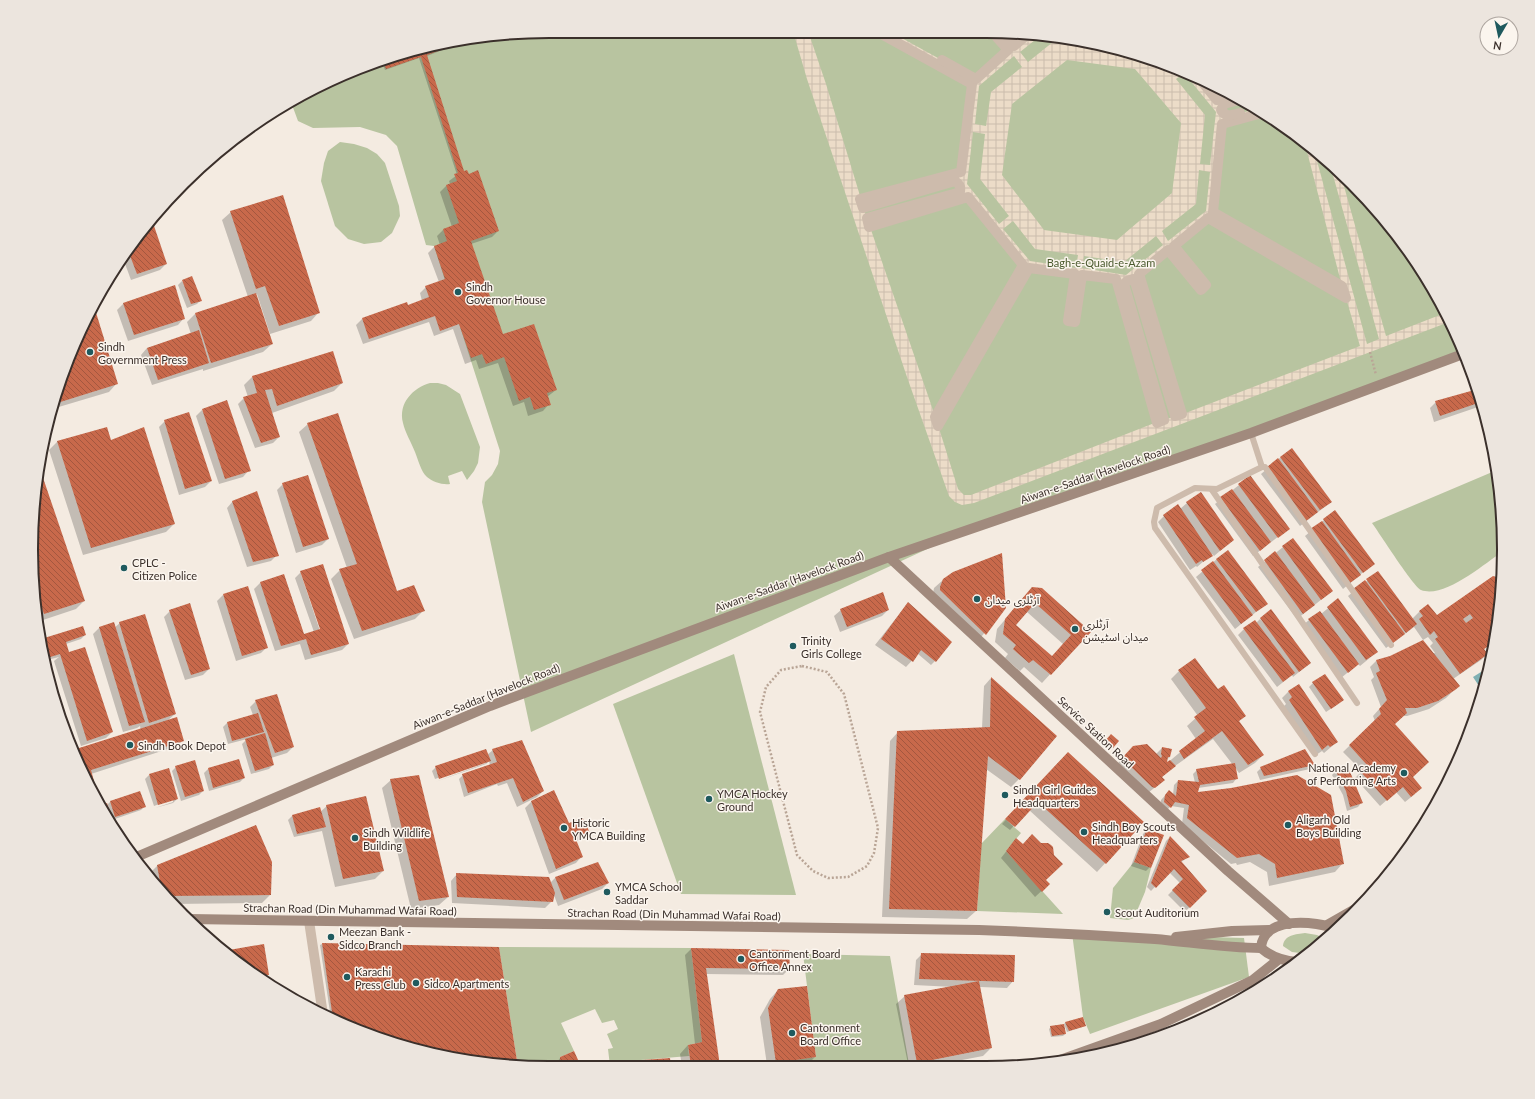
<svg xmlns="http://www.w3.org/2000/svg" width="1535" height="1099" font-family="Lato,'Noto Sans Arabic',sans-serif">
<style>
.green{fill:#b8c4a0}
.plaza{fill:url(#plaza-grid);fill-rule:evenodd}
.water{fill:url(#water-ripples)}
.shadow{fill:#0003;fill-rule:evenodd}
.building{fill:url(#building-back-hatch);fill-rule:evenodd}
.lines{fill:none;stroke-linecap:round;stroke-linejoin:round}
.path{stroke:#b9a596;stroke-width:2.5;stroke-dasharray:2 2;stroke-linecap:butt}
.lane{stroke:#cdbbac;stroke-width:6}
.street{stroke:#cdbbac;stroke-width:10}
.secondary{stroke:#a18a7d;stroke-width:10}
.poi-dot{fill:#1f5a5e;stroke:#fbf5ee;stroke-width:1.5}
.labels{text-anchor:middle;dominant-baseline:central;stroke-width:3;stroke-linejoin:round;paint-order:stroke}
.park-label{font-size:11px;fill:#4a5a2e;stroke:#fbf5ee}
.poi-label{font-size:11px;fill:#3b302b;stroke:#fbf5ee;text-anchor:start}
.street-label{font-size:11px;fill:#3b302b;stroke:#fbf5ee}
.rim{fill:none;stroke:#3b302b;stroke-width:2}
</style>
<defs>
<pattern id="plaza-grid" width="8" height="8" patternUnits="userSpaceOnUse"><rect width="8" height="8" fill="#ecdcc8"/><path d="M0 4h8M4 0v8" fill="none" stroke="#cbbdac"/></pattern>
<pattern id="water-ripples" width="26" height="14" patternUnits="userSpaceOnUse"><rect width="26" height="14" fill="#7fb0b2"/><path d="M2 4q2-2 4 0t4 0M15 11q2-2 4 0t4 0" fill="none" stroke="#699091"/></pattern>
<pattern id="building-back-hatch" width="6" height="6" patternUnits="userSpaceOnUse"><rect width="6" height="6" fill="#c8694b"/><path d="M-1 5l2 2M0 0l6 6M5-1l2 2" fill="none" stroke="#a4573f"/></pattern>
</defs>
<rect width="100%" height="100%" fill="#f4ebe1"/>
<g class="green">
<polygon points="549,31 986,31 1087,41 1184,70 1245,101 1327,160 1375,208 1435,290 1463,354 975,527 531,732 482,502 485,482 492,475 498,464 500,451 434,246 426,245 397,146 386,135 360,127 313,128 298,121 291,102 351,71 415,49"/>
<polygon points="340,142 354,144 367,148 377,154 385,163 399,206 400,216 392,233 381,242 364,244 348,239 335,226 321,181 324,163 328,151"/>
<path d="M430,383H438L446,385L460,394L480,447L478,463L474,471L467,480L462,471L448,476L450,484C442,485 433,482 427,477C421,472 418,459 415,452C411,442 405,432 403,423C398,403 413,388 430,383Z"/>
<path d="M1497,470L1500,482L1502,552C1484,564 1444,599 1421,590C1413,586 1380,534 1372,523Z"/>
<polygon points="734,654 796,895 681,894 613,704"/>
<polygon points="1005,819 1021,833 1006,851 1063,914 977,911 981,844"/>
<polygon points="1134,862 1151,868 1145,892 1134,918 1128,920 1110,918 1113,888"/>
<polygon points="1072,933 1244,938 1249,977 1090,1034 1083,1017"/>
<path d="M1305,933L1317,935L1327,940L1308,954L1292,952L1283,946C1284,935 1296,934 1305,933Z"/>
<polygon points="499,947 691,948 702,1042 688,1045 689,1056 629,1061 630,1066 610,1066 608,1049 613,1048 607,1034 618,1029 614,1020 602,1023 595,1009 561,1023 574,1051 560,1057 560,1067 518,1067"/>
<polygon points="803,954 890,956 909,1064 794,1065 794,1060 816,1057"/>
</g>
<path class="plaza" d="M793,31H808L826,84L861,199L961,172L972,85L876,31H889L976,79L1008,50L992,32L1003,33L1014,46L1027,35L1040,36L1020,52L1028,62L1058,38L1087,41L1163,64L1170,73L1176,68L1199,78L1230,116L1256,109L1262,113L1222,124L1213,212L1342,286L1305,144L1314,150L1367,344L1379,339L1329,161L1340,172L1386,336L1445,313L1449,322L974,503L962,505L955,502L949,496L907,377L807,79ZM1014,56L1022,67L991,92L986,126L975,124L979,86ZM1067,60L1135,69L1181,123L1172,193L1117,240L1044,230L1002,175L1012,104ZM1184,73L1216,112L1210,165L1200,164L1205,115L1176,79ZM973,132L985,134L980,179L1009,216L999,224L967,184ZM1199,170L1210,172L1206,211L1168,241L1162,231L1196,204ZM959,183L957,193L867,218L863,208ZM968,197L1023,265L935,416L870,227ZM1208,218L1346,298L1360,346L1183,414L1139,274ZM1013,221L1035,249L1078,255L1076,268L1030,261L1003,229ZM1156,236L1163,245L1126,275L1082,268L1084,256L1124,262ZM1029,268L1116,279L1157,422L971,495H964L958,489L938,425ZM1127,281L1135,282L1175,416L1165,420Z"/>
<polygon class="water" points="1489,667 1486,684 1483,692 1473,677"/>
<g class="shadow">
<polygon points="463,42 427,56 463,172 498,231 492,237 471,244 503,336 556,390 547,397 549,404 543,411 528,416 524,402 513,406 498,363 479,369 476,360 465,364 453,329 434,336 429,322 363,344 356,325 362,319 407,304 408,306 422,301 420,293 426,287 439,282 428,253 434,247 440,245 437,236 443,230 452,227 440,192 446,186 450,184 449,181 457,175 419,58 385,70 381,60 415,49"/>
<polygon points="231,212 319,312 311,321 270,334 257,294 255,294 272,344 263,352 203,371 203,369 152,385 141,355 147,348 191,334 187,322 195,314 248,297 222,220"/>
<polygon points="150,222 166,264 160,270 131,280 124,261"/>
<polygon points="182,281 200,301 197,304 187,308 178,285"/>
<polygon points="174,286 184,318 178,325 128,341 117,310 123,304"/>
<polygon points="332,353 342,383 334,391 272,413 279,437 273,443 255,448 238,404 244,398 248,397 244,385 252,377"/>
<polygon points="58,383 117,383 109,392 52,409"/>
<polygon points="1478,390 1481,403 1478,407 1434,422 1430,408 1436,402"/>
<polygon points="202,410 249,470 243,477 219,484 196,416"/>
<polygon points="165,421 211,481 205,487 179,495 159,427"/>
<polygon points="308,424 397,593 423,611 415,619 354,639 331,579 340,570 347,568 299,432"/>
<polygon points="106,429 110,441 174,524 166,532 83,555 49,450 57,442"/>
<polygon points="1281,457 1331,502 1300,526 1261,474"/>
<polygon points="35,482 84,601 76,609 37,622 35,617"/>
<polygon points="283,484 328,539 322,545 296,553 277,490"/>
<polygon points="1239,485 1288,529 1253,556 1215,504"/>
<polygon points="233,501 277,555 271,561 247,567 227,508"/>
<polygon points="1187,503 1233,540 1214,556 1212,554 1197,567 1196,566 1190,570 1158,522 1164,516 1180,509"/>
<polygon points="1324,520 1373,564 1343,589 1305,536"/>
<polygon points="1293,539 1332,591 1297,619 1258,567"/>
<polygon points="1217,559 1266,604 1235,629 1196,577"/>
<path d="M323,565L348,644L342,650L305,660L300,644L275,651L254,589L260,583L284,575L304,635L314,632L295,578L301,572ZM301,574H303L323,634H321Z"/>
<polygon points="1378,572 1412,619 1420,611 1437,617 1503,584 1493,643 1484,649 1487,654 1481,660 1453,679 1458,686 1446,698 1429,709 1407,716 1402,716 1394,724 1412,777 1415,794 1405,802 1396,792 1380,806 1355,778 1362,771 1343,752 1375,721 1373,716 1381,707 1371,680 1374,677 1370,667 1376,661 1435,653 1430,646 1433,643 1428,637 1423,640 1414,627 1386,648 1348,596"/>
<polygon points="943,580 1005,608 977,642 932,599 934,588"/>
<path d="M1032,588L1089,632L1042,683L1024,667L1020,671L1005,658L1008,654L995,642L997,629ZM1027,612L1063,644L1052,657L1015,626Z"/>
<polygon points="223,595 267,647 261,653 236,661 217,601"/>
<polygon points="1338,600 1377,652 1360,666 1358,664 1341,678 1302,626 1309,620 1319,612 1321,614"/>
<polygon points="908,603 935,661 931,665 918,654 906,667 875,645"/>
<polygon points="841,610 888,610 882,616 840,632 834,616"/>
<polygon points="170,611 209,669 203,675 185,680 164,617"/>
<polygon points="1260,619 1310,663 1293,677 1292,675 1277,687 1238,635 1244,629 1256,623"/>
<polygon points="120,623 175,714 167,721 183,740 177,746 91,774 93,780 90,784 86,777 78,752 76,752 81,769 73,753 77,750 141,730 140,726 137,728 123,732 93,634 100,627 114,628"/>
<polygon points="85,635 81,639 66,644 68,653 112,732 106,738 81,746 54,661 59,657 47,660 42,640"/>
<polygon points="1179,671 1218,691 1245,716 1238,722 1263,755 1255,763 1239,773 1234,766 1236,779 1233,783 1198,788 1195,794 1343,863 1335,872 1269,886 1267,872 1250,862 1237,865 1236,863 1231,864 1182,824 1184,808 1171,806 1166,811 1160,806 1161,800 1169,791 1173,795 1174,785 1178,781 1195,783 1193,774 1197,770 1233,765 1213,739 1175,766 1175,765 1161,778 1164,780 1148,793 1116,765 1134,747 1156,754 1162,748 1170,757 1166,760 1166,764 1196,739 1187,726 1198,716 1171,679"/>
<polygon points="991,678 1019,779 1011,787 986,769 976,911 967,919 882,917 890,741 898,732 982,728 984,686"/>
<polygon points="1313,683 1338,704 1326,712 1309,687"/>
<polygon points="1299,686 1337,742 1324,753 1322,751 1316,755 1283,707 1286,704 1282,698 1288,692"/>
<polygon points="256,701 293,747 287,753 271,758 273,765 269,769 251,774 242,744 247,739 228,744 223,727 227,723 253,715 250,707"/>
<polygon points="1111,736 1117,741 1110,749 1104,744"/>
<polygon points="493,750 543,791 537,797 517,807 507,783 498,786 497,784 464,797 459,779 463,775 490,765 489,761 486,764 435,782 486,763 486,761 435,779 432,771 436,767 487,755"/>
<polygon points="238,760 244,778 240,782 209,791 204,773 208,769"/>
<polygon points="1060,761 1143,822 1097,872 1029,810 1010,830 1002,824"/>
<polygon points="1313,765 1310,769 1260,780 1257,772 1261,768"/>
<polygon points="176,767 203,791 199,795 181,801 172,771"/>
<polygon points="1348,768 1361,803 1358,807 1347,811 1343,795 1332,775 1336,771"/>
<polygon points="149,775 177,799 173,803 155,808 173,802 173,799 154,806 145,779"/>
<polygon points="391,780 448,897 439,905 411,909 382,788"/>
<polygon points="111,801 145,806 141,810 109,821 102,806 107,805"/>
<polygon points="531,802 568,824 589,832 583,839 576,841 582,856 576,863 549,874 525,808"/>
<polygon points="327,806 383,871 375,879 335,887 322,831 294,837 288,820 292,816 320,812"/>
<polygon points="1147,830 1150,867 1146,871 1131,866 1143,834"/>
<polygon points="1170,837 1188,857 1180,863 1205,891 1185,912 1168,895 1180,883 1169,872 1151,891 1147,887 1166,841"/>
<polygon points="1016,839 1045,881 1049,884 1035,897 1001,858"/>
<polygon points="597,863 608,883 602,889 558,906 554,895 552,901 545,908 452,903 451,881 457,874 550,883 555,878"/>
<polygon points="157,866 270,895 262,903 173,904 160,891 150,878 149,874"/>
<polygon points="322,944 498,948 517,1067 416,1050 331,1019 320,945"/>
<polygon points="691,949 789,969 783,975 706,974 719,1066 682,1066 680,1054 688,1045 695,1044 685,955"/>
<polygon points="229,951 268,974 263,979 234,961 226,954"/>
<polygon points="922,954 1013,981 1007,988 980,987 991,1048 983,1056 941,1064 908,1064 896,1004 905,996 953,987 914,985 916,960"/>
<polygon points="778,990 815,1057 807,1065 767,1065 760,1017 770,999"/>
<polygon points="1066,1022 1085,1026 1067,1032 1064,1024"/>
<polygon points="1051,1027 1065,1034 1063,1036 1051,1037 1049,1029"/>
<polygon points="561,1057 574,1067 556,1067 557,1062"/>
<polygon points="630,1062 670,1066 625,1066"/>
</g>
<g class="building">
<polygon points="460,43 427,55 464,171 467,170 469,174 478,170 499,231 471,241 503,334 534,324 557,390 547,393 551,405 534,410 530,397 519,401 504,357 486,364 482,354 471,358 459,324 440,331 435,316 369,339 362,318 407,302 408,305 429,297 425,286 445,279 434,246 447,241 443,229 459,223 446,185 457,181 454,174 458,173 421,57 386,69 383,60 415,49"/>
<polygon points="283,195 320,313 279,326 265,286 256,289 230,211"/>
<polygon points="151,220 152,220 167,264 137,274 129,253"/>
<polygon points="192,276 202,301 191,304 182,280"/>
<polygon points="175,285 185,319 134,335 123,303"/>
<polygon points="256,293 273,344 211,363 195,313"/>
<polygon points="94,306 118,384 54,404 58,383 84,320"/>
<polygon points="199,330 209,363 158,380 147,348"/>
<polygon points="333,351 343,383 277,406 272,389 265,390 280,437 261,443 243,397 257,393 252,376"/>
<polygon points="1478,389 1481,402 1440,416 1435,401"/>
<polygon points="227,400 251,471 225,479 202,409"/>
<polygon points="189,412 212,481 185,489 164,420"/>
<polygon points="338,413 397,591 414,585 425,611 362,631 339,569 357,564 307,423"/>
<polygon points="107,427 111,440 144,427 175,524 91,548 57,441"/>
<polygon points="1292,448 1332,502 1320,510 1280,457"/>
<polygon points="1278,458 1318,512 1306,521 1267,467"/>
<polygon points="39,466 85,601 44,614 35,589 35,482"/>
<polygon points="308,475 329,539 303,547 282,483"/>
<polygon points="1250,475 1290,529 1278,538 1238,484"/>
<polygon points="1232,489 1271,542 1260,551 1220,497"/>
<polygon points="257,491 279,556 253,562 232,501"/>
<polygon points="1201,492 1234,540 1220,551 1186,502"/>
<polygon points="1178,504 1213,556 1203,562 1202,560 1196,564 1163,515"/>
<polygon points="1335,510 1375,564 1363,573 1323,519"/>
<polygon points="1322,521 1361,575 1350,583 1310,529"/>
<polygon points="1293,538 1333,591 1321,600 1282,546"/>
<polygon points="1228,550 1268,604 1256,612 1216,559"/>
<polygon points="1275,551 1315,605 1303,614 1264,560"/>
<polygon points="1002,553 1006,608 986,635 940,590 940,587 943,579 953,572"/>
<polygon points="1213,561 1253,615 1241,624 1201,570"/>
<polygon points="323,564 349,644 311,655 306,639 281,646 260,582 284,574 304,634 320,629 300,571"/>
<polygon points="1378,571 1417,624 1406,633 1366,579"/>
<path d="M1493,576L1503,579V584L1493,643L1484,649L1488,654L1460,674L1435,639L1438,637L1434,631L1430,635L1419,619L1423,616L1419,611L1428,604L1437,615ZM1470,614L1473,618L1466,623L1463,619Z"/>
<polygon points="1365,580 1405,634 1393,643 1353,589"/>
<polygon points="248,586 268,648 242,656 223,594"/>
<path d="M1032,587L1042,588L1091,632L1051,675L1033,660L1029,663L1013,649L1016,645L1003,634L1005,619ZM1035,603L1071,635L1052,656L1016,625Z"/>
<polygon points="883,592 889,610 847,627 840,609"/>
<polygon points="1338,598 1378,652 1366,660 1327,607"/>
<polygon points="908,602 952,642 936,662 921,650 913,662 881,639"/>
<polygon points="190,603 210,669 191,675 169,610"/>
<polygon points="1271,609 1311,663 1299,672 1260,618"/>
<polygon points="1320,611 1359,664 1348,673 1308,619"/>
<polygon points="145,614 176,714 149,723 119,622"/>
<polygon points="1255,620 1295,673 1283,682 1243,628"/>
<polygon points="114,622 145,722 129,726 99,627"/>
<polygon points="83,626 86,635 66,642 69,652 85,647 113,732 87,741 60,654 47,658 41,639"/>
<polygon points="1423,640 1460,686 1455,690 1438,701 1417,708 1405,708 1407,713 1395,724 1429,762 1413,777 1422,788 1411,797 1403,787 1387,801 1360,771 1367,765 1349,745 1381,714 1379,709 1387,700 1376,673 1380,671 1376,660 1390,656"/>
<polygon points="1195,658 1218,689 1224,685 1246,716 1239,721 1264,755 1248,765 1222,731 1184,759 1179,751 1205,731 1194,717 1206,708 1178,670"/>
<polygon points="1325,674 1344,700 1331,709 1312,682"/>
<polygon points="991,677 1057,736 1020,780 988,756 977,911 889,909 897,731 990,727"/>
<polygon points="1299,684 1338,742 1330,747 1328,745 1322,750 1289,700 1292,697 1288,691"/>
<polygon points="277,694 294,747 275,753 255,700"/>
<polygon points="258,713 264,732 232,741 227,722"/>
<polygon points="177,717 184,741 91,770 94,781 89,783 81,768 82,767 76,749"/>
<polygon points="265,733 274,765 255,771 245,739"/>
<polygon points="1111,734 1119,741 1113,748 1105,741"/>
<polygon points="522,740 544,791 523,802 513,778 468,793 462,774 497,762 492,749"/>
<polygon points="1147,744 1161,758 1162,756 1161,754 1162,747 1172,749 1170,757 1168,757 1167,762 1170,760 1176,766 1162,777 1165,780 1155,788 1152,787 1122,758 1133,746"/>
<polygon points="486,749 491,761 439,779 435,766"/>
<polygon points="1305,749 1315,765 1264,776 1260,767"/>
<polygon points="1068,752 1144,822 1106,864 1038,802 1015,827 1005,819"/>
<polygon points="239,759 245,778 213,788 208,768"/>
<polygon points="195,760 204,791 185,797 175,766"/>
<polygon points="1235,763 1238,779 1200,785 1198,792 1231,788 1297,775 1331,795 1344,864 1277,878 1275,864 1259,854 1237,858 1187,818 1189,805 1175,802 1171,808 1164,802 1165,795 1169,790 1176,796 1178,780 1199,782 1196,769"/>
<polygon points="1348,767 1363,803 1350,807 1346,791 1335,770"/>
<polygon points="169,768 178,799 158,805 149,774"/>
<polygon points="419,775 449,897 419,901 390,779"/>
<polygon points="554,790 569,823 583,818 590,833 575,837 583,857 556,869 531,801"/>
<polygon points="140,791 146,807 115,817 110,801"/>
<polygon points="366,796 384,871 343,879 326,805"/>
<polygon points="107,803 112,819 109,820 101,805"/>
<polygon points="320,807 326,827 297,834 292,815"/>
<polygon points="256,825 272,862 271,895 165,896 162,893 157,865"/>
<polygon points="1147,829 1164,835 1151,868 1134,862"/>
<polygon points="1032,834 1041,843 1048,843 1051,845 1053,847 1054,855 1063,864 1046,880 1050,884 1042,892 1006,851 1016,838 1023,844"/>
<polygon points="1170,836 1190,857 1181,861 1207,891 1190,908 1172,890 1183,879 1174,869 1156,888 1151,883"/>
<polygon points="598,862 609,883 564,900 555,877"/>
<polygon points="456,873 549,877 555,893 553,902 457,897"/>
<polygon points="322,943 499,947 518,1067 416,1050 333,1019"/>
<polygon points="264,944 269,975 259,976 230,957 229,950"/>
<polygon points="691,948 789,950 790,969 706,968 720,1066 691,1066 688,1045 702,1042"/>
<polygon points="921,953 1015,955 1014,982 919,979"/>
<polygon points="979,981 992,1048 917,1063 904,995"/>
<polygon points="807,986 816,1057 776,1063 768,1008 778,989"/>
<polygon points="1083,1017 1086,1026 1069,1031 1065,1022"/>
<polygon points="1064,1024 1066,1034 1052,1036 1050,1026"/>
<polygon points="574,1051 579,1062 576,1067 560,1067 560,1057"/>
<polygon points="670,1058 671,1066 630,1066 629,1061"/>
</g>
<g class="lines">
<g class="path">
<polyline points="1370,352 1376,375"/>
<polygon points="802,666 827,672 844,694 878,828 874,853 867,866 848,877 828,878 813,871 797,855 760,712 766,687 781,670"/>
</g>
<g class="lane">
<polyline points="1251,433 1262,467"/>
<polyline points="1212,490 1357,703"/>
<polyline points="1315,754 1155,528 1154,522 1157,508 1195,488 1217,489 1262,467 1265,467 1391,645"/>
</g>
<g class="street">
<path d="M876,31L972,84L961,172L860,199L863,208L955,181C959,184 961,186 960,191L957,193L867,218L869,227L968,197L1023,265L935,417L938,426L1029,268L1075,274L1068,321L1075,322L1082,275L1116,279L1157,423L1164,420L1124,284L1127,281L1133,279L1135,282L1175,416L1182,414L1139,274L1168,250L1201,290L1206,285L1174,246L1208,218L1346,298L1342,286L1213,212L1222,124L1262,113"/>
<polyline points="1005,36 1014,46 1027,35"/>
<polyline points="942,60 976,79 1008,50 992,32"/>
<polyline points="1199,78 1217,100 1231,96"/>
<path d="M1240,113C1232,115 1226,118 1221,110L1224,104L1242,99"/>
<polyline points="309,921 323,1015"/>
</g>
<g class="secondary">
<polyline points="889,557 1228,871 1289,924"/>
<polyline points="134,858 490,706 889,557 1251,433 1463,354"/>
<path d="M189,919L979,930C1037,932 1096,935 1155,939C1190,942 1225,948 1261,948"/>
<polyline points="1327,925 1355,909"/>
<polyline points="1176,937 1232,931 1269,930"/>
<path d="M1297,962C1283,961 1271,957 1261,948C1263,915 1316,921 1337,929"/>
<polyline points="1049,1064 1161,1024 1253,980 1279,959"/>
</g>
</g>
<g class="poi-dot">
<circle cx="458" cy="292" r="4"/>
<circle cx="90" cy="352" r="4"/>
<circle cx="124" cy="568" r="4"/>
<circle cx="977" cy="599" r="4"/>
<circle cx="1075" cy="629" r="4"/>
<circle cx="793" cy="646" r="4"/>
<circle cx="130" cy="745" r="4"/>
<circle cx="1404" cy="773" r="4"/>
<circle cx="1005" cy="795" r="4"/>
<circle cx="709" cy="799" r="4"/>
<circle cx="1288" cy="825" r="4"/>
<circle cx="564" cy="828" r="4"/>
<circle cx="1084" cy="832" r="4"/>
<circle cx="355" cy="838" r="4"/>
<circle cx="607" cy="892" r="4"/>
<circle cx="1107" cy="912" r="4"/>
<circle cx="331" cy="937" r="4"/>
<circle cx="741" cy="959" r="4"/>
<circle cx="347" cy="977" r="4"/>
<circle cx="416" cy="983" r="4"/>
<circle cx="792" cy="1033" r="4"/>
</g>
<g class="labels">
<g class="park-label">
<text x="1101" y="262">Bagh-e-Quaid-e-Azam</text>
</g>
<g class="poi-label">
<text x="466" y="286">Sindh<tspan x="466" dy="13">Governor House</tspan></text>
<text x="98" y="346">Sindh<tspan x="98" dy="13">Government Press</tspan></text>
<text x="132" y="562">CPLC -<tspan x="132" dy="13">Citizen Police</tspan></text>
<text x="985" y="599">آرٹلری میدان</text>
<text x="1083" y="623">آرٹلری<tspan x="1083" dy="13">میدان اسٹیشن</tspan></text>
<text x="801" y="640">Trinity<tspan x="801" dy="13">Girls College</tspan></text>
<text x="138" y="745">Sindh Book Depot</text>
<text x="1396" y="767" text-anchor="end">National Academy<tspan x="1396" dy="13">of Performing Arts</tspan></text>
<text x="1013" y="789">Sindh Girl Guides<tspan x="1013" dy="13">Headquarters</tspan></text>
<text x="717" y="793">YMCA Hockey<tspan x="717" dy="13">Ground</tspan></text>
<text x="1296" y="819">Aligarh Old<tspan x="1296" dy="13">Boys Building</tspan></text>
<text x="572" y="822">Historic<tspan x="572" dy="13">YMCA Building</tspan></text>
<text x="1092" y="826">Sindh Boy Scouts<tspan x="1092" dy="13">Headquarters</tspan></text>
<text x="363" y="832">Sindh Wildlife<tspan x="363" dy="13">Building</tspan></text>
<text x="615" y="886">YMCA School<tspan x="615" dy="13">Saddar</tspan></text>
<text x="1115" y="912">Scout Auditorium</text>
<text x="339" y="931">Meezan Bank -<tspan x="339" dy="13">Sidco Branch</tspan></text>
<text x="749" y="953">Cantonment Board<tspan x="749" dy="13">Office Annex</tspan></text>
<text x="355" y="971">Karachi<tspan x="355" dy="13">Press Club</tspan></text>
<text x="424" y="983">Sidco Apartments</text>
<text x="800" y="1027">Cantonment<tspan x="800" dy="13">Board Office</tspan></text>
</g>
<g class="street-label">
<text transform="translate(1095 474) rotate(-19)">Aiwan-e-Saddar (Havelock Road)</text>
<text transform="translate(789 581) rotate(-20)">Aiwan-e-Saddar (Havelock Road)</text>
<text transform="translate(486 696) rotate(-22)">Aiwan-e-Saddar (Havelock Road)</text>
<text transform="translate(1096 732) rotate(43)">Service Station Road</text>
<text transform="translate(350 909) rotate(1)">Strachan Road (Din Muhammad Wafai Road)</text>
<text transform="translate(674 914) rotate(1)">Strachan Road (Din Muhammad Wafai Road)</text>
</g>
</g>
<path d="M0 0H1535V1099H0ZM549 38H986A511 511 0 0 1 1497 549V550A511 511 0 0 1 986 1061H549A511 511 0 0 1 38 550V549A511 511 0 0 1 549 38Z" fill="#ece5de" fill-rule="evenodd"/>
<path class="rim" d="M549 38H986A511 511 0 0 1 1497 549V550A511 511 0 0 1 986 1061H549A511 511 0 0 1 38 550V549A511 511 0 0 1 549 38Z"/>
<g transform="translate(1499 36) rotate(189)"><circle r="19" fill="#fbf5ee" stroke="#aea6a0"/>
<path d="M0-3L7 15L0 10L-7 15Z" fill="#1f5a5e"/>
<text y="-6" font-size="11" font-weight="bold" text-anchor="middle" fill="#3b302b">N</text>
</g>
</svg>
